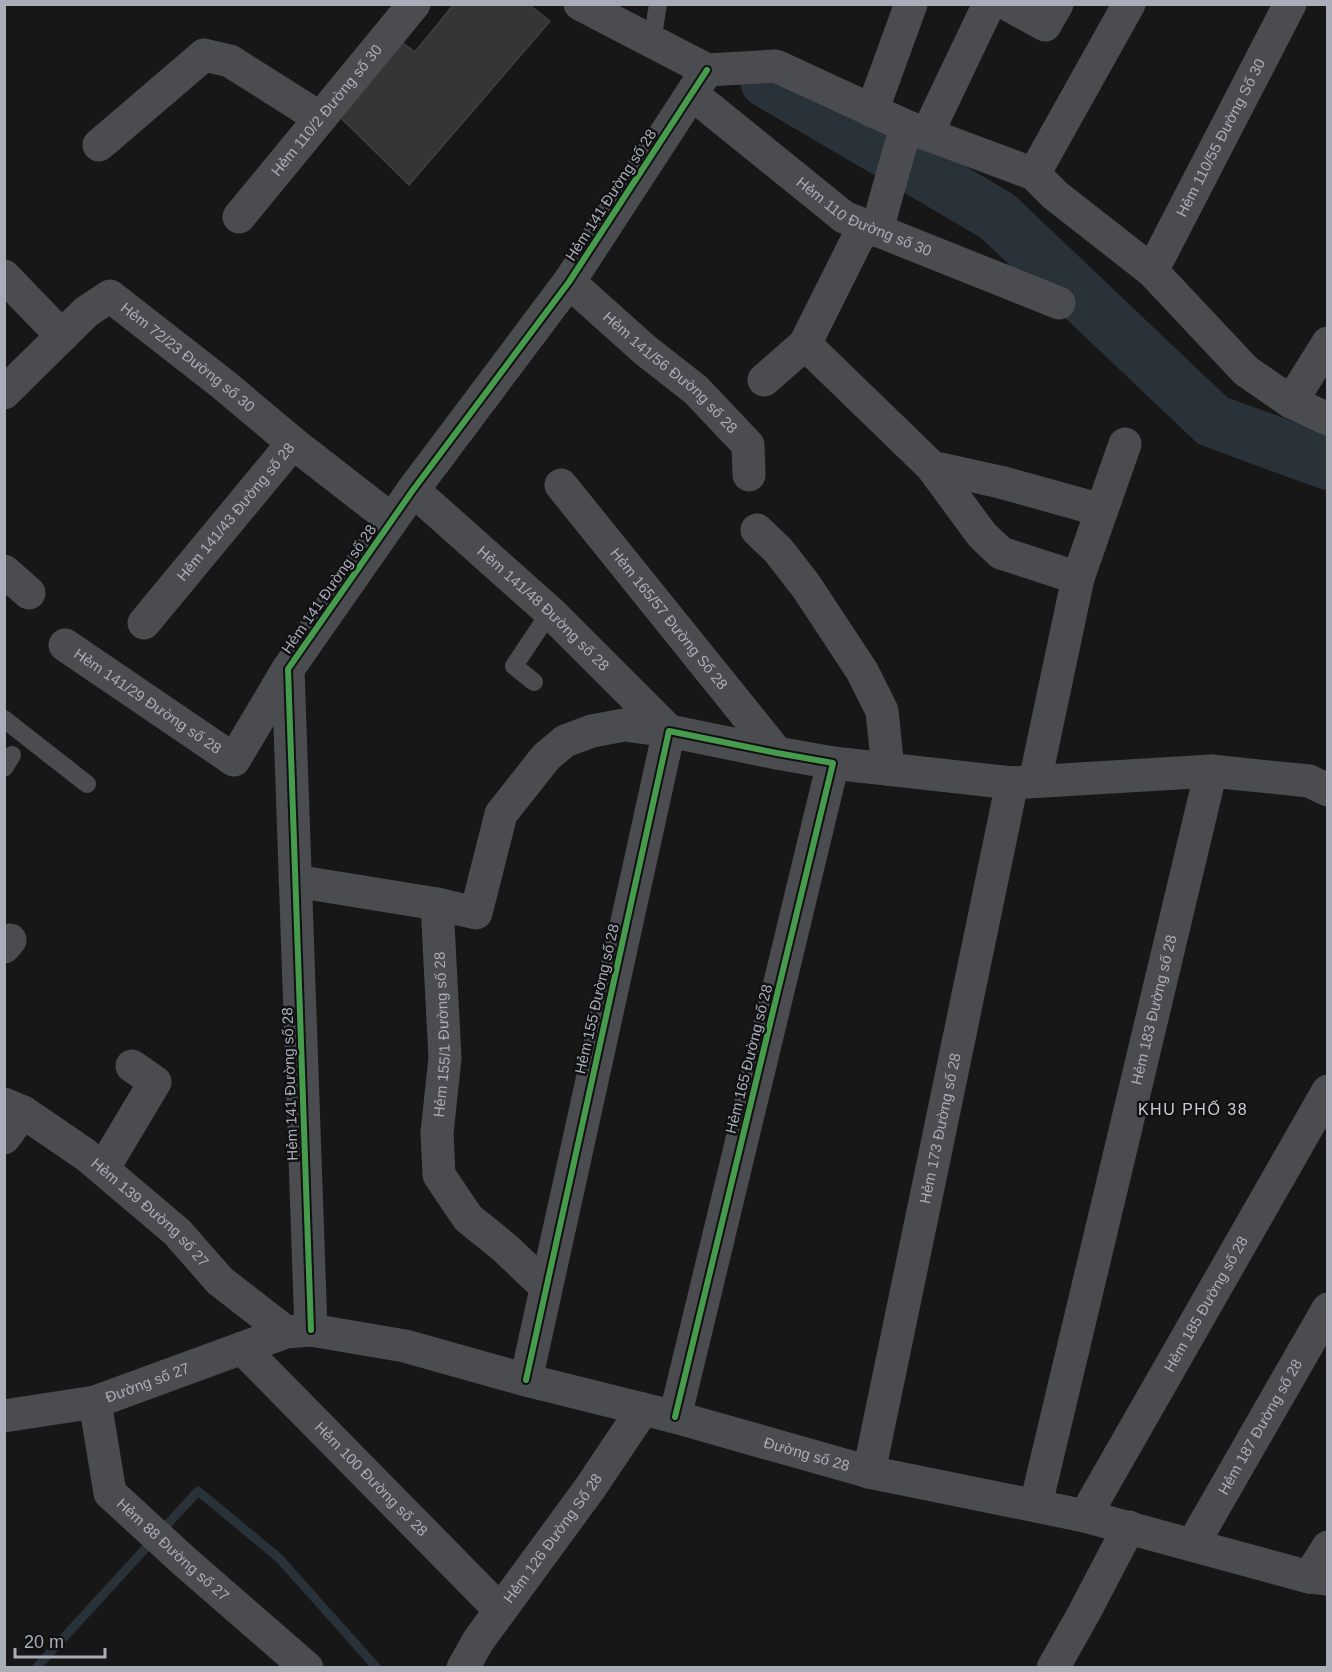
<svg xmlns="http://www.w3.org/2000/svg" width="1332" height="1672" viewBox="0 0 1332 1672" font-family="Helvetica,sans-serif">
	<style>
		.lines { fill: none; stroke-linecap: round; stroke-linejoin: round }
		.stream { stroke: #2a3239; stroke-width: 9 }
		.river { stroke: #2a3239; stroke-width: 54 }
		.building { fill: #353536; stroke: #3f4043; stroke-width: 1.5 }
		.lane { stroke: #4b4c50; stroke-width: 18 }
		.street { stroke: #4b4c50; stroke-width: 33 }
		.cycleway-casing { stroke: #111113; stroke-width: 10 }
		.cycleway { stroke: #469c4c; stroke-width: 6 }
		.labels { text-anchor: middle; stroke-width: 5; stroke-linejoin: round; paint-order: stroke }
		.street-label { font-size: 15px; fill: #a8adb8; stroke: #111113 }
		.neighbourhood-label { font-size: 16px; letter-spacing: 1.5px; fill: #c9ccd4; stroke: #111113 }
	</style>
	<rect width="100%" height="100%" fill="#171717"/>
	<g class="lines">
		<path class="stream" d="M36,1668L198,1491L279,1558L377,1668"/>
		<path class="river" d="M767,81L997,216L1213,421L1328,463"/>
	</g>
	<path class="building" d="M454,4H528L550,21L409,185L340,117L400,41L415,52Z"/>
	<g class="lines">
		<path class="lane" d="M652,42L658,4
			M534,682L514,666L550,612
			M4,719L87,784
			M4,768L12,755"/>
		<g class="street">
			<path d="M580,4L707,70L776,66L908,127L1034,174L1055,195L1152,271L1246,371L1291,402L1328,419"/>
			<path d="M1007,4L1045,25L1057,4"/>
			<path id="s1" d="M692,94L844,217L1059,303"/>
			<path d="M872,111L911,4"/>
			<path d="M927,134L989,4"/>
			<path d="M99,145L204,55L230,61L320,118"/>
			<path d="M1034,174L1129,4"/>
			<path id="s2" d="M239,217L414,4"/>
			<path d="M878,231C881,211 887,195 892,176C897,159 900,143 908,127"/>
			<path id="s3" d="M1152,271L1290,4"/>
			<path d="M4,276L62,336"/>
			<path id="s4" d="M569,282L645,350L696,390L748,445L749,475"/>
			<path d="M805,344L932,467L1000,482L1101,510"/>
			<path d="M764,380L805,344L864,226"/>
			<path id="s5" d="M4,393L86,312L110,296L224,385L293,443"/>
			<path d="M1291,402L1328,343"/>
			<path d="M932,467L982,535L1001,553L1078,578"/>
			<path id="s6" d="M561,485L777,753"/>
			<path id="s7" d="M413,490L550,612L669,731"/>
			<path d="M757,530L778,550L806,586L862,671L882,711L888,769"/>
			<path d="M4,571L29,593"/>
			<path id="s8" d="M144,623L293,443L392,520"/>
			<path id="s9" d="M65,645L234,760L288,669"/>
			<path d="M833,763L1012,783L1211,771"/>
			<path d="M1035,781L1078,578L1125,444"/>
			<path d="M295,881L437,904"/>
			<path d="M4,947L10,940"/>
			<path id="s10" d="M4,1104L23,1112L86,1155L177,1232L220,1281L286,1332"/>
			<path d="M4,1138L23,1112"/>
			<path d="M103,1169L155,1082L132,1066"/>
			<path id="s11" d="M546,1287L505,1248L468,1218L439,1175L437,1133L445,1058L437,904L476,913L501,814L546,757L565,741L592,731L624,725L669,731"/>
			<path d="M311,1330L288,669L413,490L569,282L707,70"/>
			<path id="s12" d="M242,1348L500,1610"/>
			<path d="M526,1380L669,731L777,753L833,763L675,1417"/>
			<path id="s13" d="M95,1402L110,1493L184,1561L307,1668"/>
			<path id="s14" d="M4,1416L95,1402L286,1332L311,1330L405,1346L526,1380L675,1417L869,1472L1085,1516L1309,1577L1328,1579"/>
			<path id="s15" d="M869,1472L1012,783"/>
			<path id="s16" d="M1036,1504L1211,771L1309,781L1328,790"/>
			<path id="s17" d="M1085,1516L1328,1091"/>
			<path id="s18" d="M1193,1544L1328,1309"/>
			<path d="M1309,1577L1328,1547"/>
			<path id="s19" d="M463,1668L478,1641L590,1488L643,1409"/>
			<path d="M1053,1668L1084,1613L1129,1527"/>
		</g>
		<g class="cycleway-casing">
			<path id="cycleway" d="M311,1330L288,669L413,490L569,282L707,70
				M526,1380L669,731L777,753L833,763L675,1417"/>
		</g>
		<use href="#cycleway" class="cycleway"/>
	</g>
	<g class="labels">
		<g class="street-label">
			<text dy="5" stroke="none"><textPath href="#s2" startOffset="138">Hẻm 110/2 Đường số 30</textPath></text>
			<text dy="5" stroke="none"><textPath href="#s3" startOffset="150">Hẻm 110/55 Đường Số 30</textPath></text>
			<text transform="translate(611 195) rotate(-57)" y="5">Hẻm 141 Đường số 28</text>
			<text dy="5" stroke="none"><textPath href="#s1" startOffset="213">Hẻm 110 Đường số 30</textPath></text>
			<text dy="5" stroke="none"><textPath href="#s5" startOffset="243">Hẻm 72/23 Đường số 30</textPath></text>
			<text dy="5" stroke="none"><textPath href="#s4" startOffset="136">Hẻm 141/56 Đường số 28</textPath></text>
			<text dy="5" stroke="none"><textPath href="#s8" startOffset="144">Hẻm 141/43 Đường số 28</textPath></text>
			<text transform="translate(329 589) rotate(-55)" y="5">Hẻm 141 Đường số 28</text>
			<text dy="5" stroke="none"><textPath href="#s7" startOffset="176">Hẻm 141/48 Đường số 28</textPath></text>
			<text dy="5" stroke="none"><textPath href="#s6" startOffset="172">Hẻm 165/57 Đường Số 28</textPath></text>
			<text dy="5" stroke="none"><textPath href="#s9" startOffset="100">Hẻm 141/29 Đường số 28</textPath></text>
			<text transform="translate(597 999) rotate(-77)" y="5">Hẻm 155 Đường số 28</text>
			<text dy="5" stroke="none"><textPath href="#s16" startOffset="508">Hẻm 183 Đường số 28</textPath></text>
			<text dy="5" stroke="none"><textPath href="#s11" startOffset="297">Hẻm 155/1 Đường số 28</textPath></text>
			<text transform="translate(749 1059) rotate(-76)" y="5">Hẻm 165 Đường số 28</text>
			<text transform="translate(290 1084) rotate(-92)" y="5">Hẻm 141 Đường số 28</text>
			<text dy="5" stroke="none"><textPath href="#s15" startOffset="351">Hẻm 173 Đường số 28</textPath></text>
			<text dy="5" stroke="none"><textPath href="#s10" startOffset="183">Hẻm 139 Đường số 27</textPath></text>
			<text dy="5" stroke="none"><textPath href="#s17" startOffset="244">Hẻm 185 Đường số 28</textPath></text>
			<text dy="5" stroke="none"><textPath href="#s14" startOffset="148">Đường số 27</textPath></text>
			<text dy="5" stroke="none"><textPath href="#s18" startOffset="135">Hẻm 187 Đường số 28</textPath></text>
			<text dy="5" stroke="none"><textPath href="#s14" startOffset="832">Đường số 28</textPath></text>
			<text dy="5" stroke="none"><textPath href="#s12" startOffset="184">Hẻm 100 Đường số 28</textPath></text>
			<text dy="5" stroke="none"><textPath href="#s19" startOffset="158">Hẻm 126 Đường Số 28</textPath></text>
			<text dy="5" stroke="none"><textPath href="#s13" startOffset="177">Hẻm 88 Đường số 27</textPath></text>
		</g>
		<g class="neighbourhood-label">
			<text x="1193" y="1115">KHU PHỐ 38</text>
		</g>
	</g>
	<rect width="1332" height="1672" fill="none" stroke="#a8adb8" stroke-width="12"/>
	<path d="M15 1648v9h90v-9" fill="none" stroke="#a8adb8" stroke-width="3"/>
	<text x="24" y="1648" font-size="18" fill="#a8adb8" stroke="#111113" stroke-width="4.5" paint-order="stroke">20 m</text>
</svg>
